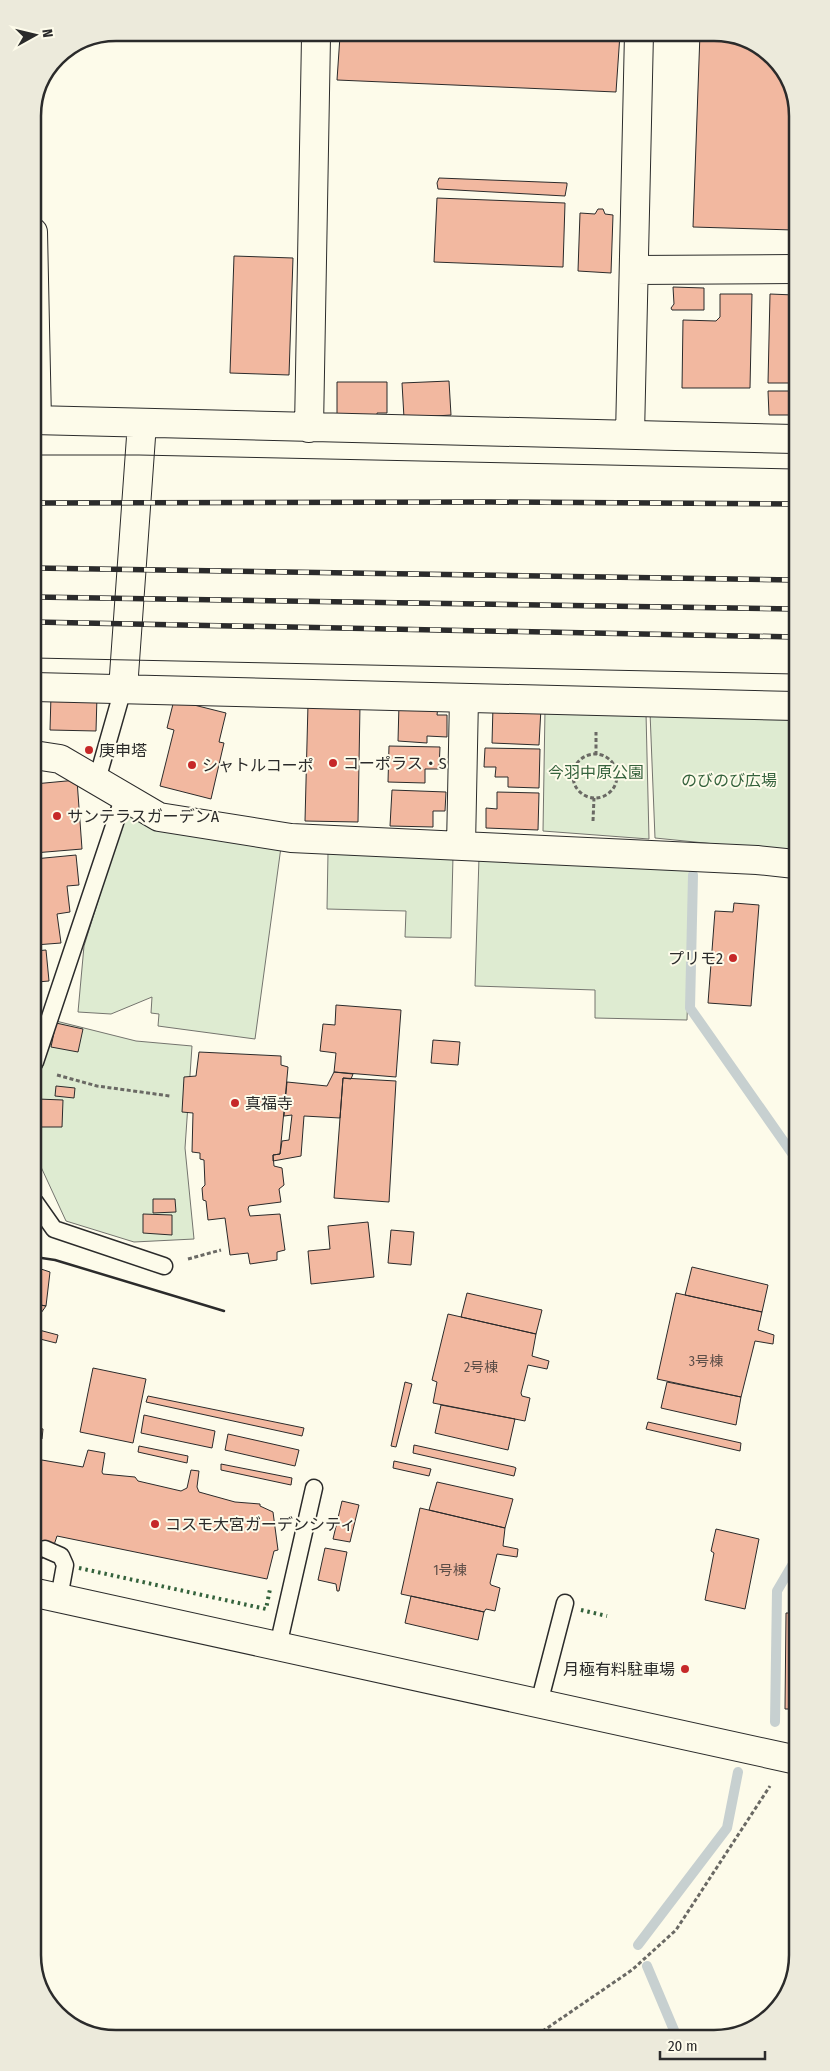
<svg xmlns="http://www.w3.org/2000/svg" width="830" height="2071" viewBox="0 0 830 2071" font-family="'Fira Sans Condensed','Noto Sans JP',sans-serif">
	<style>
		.green { fill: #deebd1; stroke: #74746e }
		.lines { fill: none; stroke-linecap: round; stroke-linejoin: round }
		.stream { stroke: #c7d0d0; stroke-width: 10 }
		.building { fill: #f2b8a0; stroke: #2b2b2b }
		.service-casing { stroke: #2b2b2b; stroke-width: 19 }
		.minor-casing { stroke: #2b2b2b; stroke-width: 30 }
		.path { stroke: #6a6964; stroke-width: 3; stroke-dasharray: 4 2.5; stroke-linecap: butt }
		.service { stroke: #fdfbea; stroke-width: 16 }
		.minor { stroke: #fdfbea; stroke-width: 28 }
		.tram { stroke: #2b2b2b; stroke-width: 1 }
		.rail-casing { stroke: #2b2b2b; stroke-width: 5.5 }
		.rail { stroke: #fdfbea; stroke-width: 4; stroke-dasharray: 11; stroke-linecap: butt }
		.hedge { stroke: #34623c; stroke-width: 4; stroke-dasharray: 2.5 4; stroke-linecap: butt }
		.wall { stroke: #2b2b2b; stroke-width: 2.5 }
		.poi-dot { fill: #c62828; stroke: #fdfbea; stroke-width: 2 }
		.labels { text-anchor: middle; stroke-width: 4; stroke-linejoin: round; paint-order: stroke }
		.number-label { font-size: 14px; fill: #5d4e48 }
		.poi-label { font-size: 16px; fill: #2b2b2b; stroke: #fdfbea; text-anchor: start }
		.park-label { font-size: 16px; fill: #34623c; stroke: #fdfbea }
		.rim { fill: none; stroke: #2b2b2b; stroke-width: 2.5 }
	</style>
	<rect width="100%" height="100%" fill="#fdfbea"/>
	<path class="green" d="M545,710L646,713L649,839L543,831Z
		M650,712L795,716V852L655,838Z
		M126,811L281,847L255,1039L158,1026L159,1014L151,1013L152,997L111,1014L78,1012L84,946Z
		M328,853L453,856L451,938L405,937L406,911L327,909Z
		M479,857L692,864L687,1020L595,1018V990L475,986Z
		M56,1021L136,1041L192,1046L185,1148L194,1239L134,1242L66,1221L35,1154V1091Z"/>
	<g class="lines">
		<path class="stream" d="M693,875L690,1008L796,1159
			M775,1722L777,1591L797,1557
			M638,1945L727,1828L738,1772
			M647,1966L676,2035"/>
	</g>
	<path class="building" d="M700,33H720L765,50L793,89V230L693,227Z
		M620,34L616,92L337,80L340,36Z
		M439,178L567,183V185L565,196L438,189L437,183Z
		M437,198L565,203L563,267L434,262Z
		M598,209H603L605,214L613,215L611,273L578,271L580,213L595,214Z
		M234,256L293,258L289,375L230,373Z
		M673,287L704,288V310H672L671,308L674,304Z
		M720,294H752L750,388H682L683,320L716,321L720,317Z
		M770,294L794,295V383H768Z
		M449,381L451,415L404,418L402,383Z
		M337,382H387V413H377V419H337Z
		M768,391H794V415H769Z
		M51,695L97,696L96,731L50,730Z
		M174,700L226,713L219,742L224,743L211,799L160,786L174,730L167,728Z
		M308,704L360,705L358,822L305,821Z
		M399,704L438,706L437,715H447V737L427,736V743L398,741Z
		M493,706L541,708L539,745L492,743Z
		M389,746L440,747L439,769H425V783L388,782Z
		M485,748L540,749L539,788L508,787V777H495L496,767H484Z
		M77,780L82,849L34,853V784Z
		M392,790L446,792L445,811H433V827L390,826Z
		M497,792L539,793L538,830L486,828V808L497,809Z
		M76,855L79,885L67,886L70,912L57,914L61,943L35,945L34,859Z
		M734,903L759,905L751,1006L708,1003L715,911L733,912Z
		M46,950L49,981L37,982L40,1008L35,1009V951Z
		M336,1005L401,1010L396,1077L334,1072L336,1053L320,1051L323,1024L335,1025Z
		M56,1023L83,1029L78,1052L51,1047Z
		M433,1040L460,1042L458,1065L431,1063Z
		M199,1052L281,1056V1065L288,1067L280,1154L273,1155L274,1166L282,1168L284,1185L279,1189L281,1202L249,1206L248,1209L250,1216L280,1214L285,1250L277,1252V1260L250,1264L248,1253L230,1255L225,1218L208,1220L206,1201L203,1200L202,1188L205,1185L204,1160L200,1159V1153L192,1152L193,1113L182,1112L184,1077L196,1076Z
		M334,1072L353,1074L351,1079L343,1078L340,1118L304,1116L301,1156L273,1161V1155L280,1154L282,1141L289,1140L292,1115L284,1116L287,1082L327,1086Z
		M343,1078L396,1081L389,1202L334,1198Z
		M56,1086L75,1088L74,1098L55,1096Z
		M38,1099L63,1100L62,1127H37Z
		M153,1199H175L176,1212L153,1213Z
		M143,1214L172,1215V1235L143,1233Z
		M368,1222L374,1277L311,1284L308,1251L330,1249L328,1226Z
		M391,1230L414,1232L411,1265L388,1263Z
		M35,1267L50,1272L46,1306L35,1304Z
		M692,1267L768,1285L762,1312L685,1295Z
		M467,1293L542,1310L536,1334L461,1317Z
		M676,1293L762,1312L758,1330L774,1335L773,1344L755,1341L741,1397L657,1379Z
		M35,1304L46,1306L41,1313L39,1330L58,1335L56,1343L40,1339L39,1335L35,1334Z
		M448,1314L536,1334L532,1356L549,1361L547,1369L528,1365L521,1393L522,1396L530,1398L525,1421L433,1403L437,1382L432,1380Z
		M93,1368L146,1379L133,1443L80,1432Z
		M405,1382L412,1384L396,1447L391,1446Z
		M667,1382L741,1397L736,1425L661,1408Z
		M148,1396L304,1428L302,1436L146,1402Z
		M441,1405L515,1419L508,1450L435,1433Z
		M144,1415L215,1431L212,1448L141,1433Z
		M648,1422L741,1443L740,1451L646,1429Z
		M36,1427L43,1429L42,1439L36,1438Z
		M228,1434L299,1450L295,1466L225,1450Z
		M414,1445L514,1467L516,1468L514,1476L413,1453Z
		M139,1446L188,1456L187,1463L138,1452Z
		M88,1450L105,1453L102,1472L103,1474L135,1477L138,1481L181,1491L187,1488L191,1470L199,1471L197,1487L199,1492L235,1502L260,1504V1506L273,1512L278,1550L274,1551L267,1579L57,1536L54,1545L45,1549L42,1559L36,1557L37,1466L36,1459L83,1467Z
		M394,1461L431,1469L429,1476L393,1468Z
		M221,1464L292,1478L291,1485L221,1470Z
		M437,1482L513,1499L505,1528L429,1510Z
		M342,1501L359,1505L350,1542L333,1539Z
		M420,1508L505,1528L503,1546L518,1549L517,1557L497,1554L490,1583L491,1585L500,1588L495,1611L486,1609L484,1612L401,1594Z
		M716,1529L759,1539L745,1609L705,1600L714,1553L711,1551Z
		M325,1548L347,1552L339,1591H337L336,1584L318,1580Z
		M411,1596L484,1612L478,1640L405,1623Z
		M786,1613H797V1709H785Z"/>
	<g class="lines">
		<g class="service-casing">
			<path id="service" d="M97,780L123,689
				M35,1062L124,796
				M35,1202L54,1229L164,1266
				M45,1549L61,1556L65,1565L59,1598
				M278,1646L314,1488
				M539,1703L565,1603"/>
		</g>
		<g class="minor-casing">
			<path id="minor" d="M33,232L37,420
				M634,270L794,269
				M33,420L794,439
				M309,428L316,37
				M630,435L639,33
				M34,687L795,706
				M123,689L142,423
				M34,755L60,759L159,817L291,838L757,860L795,864
				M461,846L464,698
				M36,1593L797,1760"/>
		</g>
		<path class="path" d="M573 776a22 22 0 1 1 44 0a22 22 0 1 1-44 0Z
			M596,755V732
			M593,821L594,798
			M57,1075L97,1086L170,1096
			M188,1259L221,1250
			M537,2035L632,1970L676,1930L770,1786"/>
		<use href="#service" class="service"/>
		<use href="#minor" class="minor"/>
		<path class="tram" d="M33,455H139L794,469
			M34,658L795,674"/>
		<g class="rail-casing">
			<path id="rail" d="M34,503L491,502L794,504
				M34,568L794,580
				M34,597L794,609
				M34,622L794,637"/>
		</g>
		<use href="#rail" class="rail"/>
		<path class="hedge" d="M79,1568L266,1609L270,1589
			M581,1610L607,1616"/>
		<path class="wall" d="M35,1257L55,1260L224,1311"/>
	</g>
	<g class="poi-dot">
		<circle cx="89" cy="750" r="5"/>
		<circle cx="333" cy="763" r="5"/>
		<circle cx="192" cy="765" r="5"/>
		<circle cx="57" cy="816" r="5"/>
		<circle cx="733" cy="958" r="5"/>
		<circle cx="235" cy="1103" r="5"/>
		<circle cx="155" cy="1524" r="5"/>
		<circle cx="685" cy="1669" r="5"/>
	</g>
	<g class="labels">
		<g class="number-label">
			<text x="706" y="1366">3号棟</text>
			<text x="481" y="1372">2号棟</text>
			<text x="450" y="1575">1号棟</text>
		</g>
		<g class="poi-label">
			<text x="99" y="756">庚申塔</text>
			<text x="343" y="769">コーポラス・S</text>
			<text x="202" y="771">シャトルコーポ</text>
			<text x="67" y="822">サンテラスガーデンA</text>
			<text x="723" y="964" text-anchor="end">プリモ2</text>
			<text x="245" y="1109">真福寺</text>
			<text x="165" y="1530">コスモ大宮ガーデンシティ</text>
			<text x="675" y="1675" text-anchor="end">月極有料駐車場</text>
		</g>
		<g class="park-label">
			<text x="596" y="778">今羽中原公園</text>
			<text x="729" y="786">のびのび広場</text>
		</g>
	</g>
	<path d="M0 0H830V2071H0ZM116 41H714A75 75 0 0 1 789 116V1955A75 75 0 0 1 714 2030H116A75 75 0 0 1 41 1955V116A75 75 0 0 1 116 41Z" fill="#eceadb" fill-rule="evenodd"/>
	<path class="rim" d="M116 41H714A75 75 0 0 1 789 116V1955A75 75 0 0 1 714 2030H116A75 75 0 0 1 41 1955V116A75 75 0 0 1 116 41Z"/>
	<g transform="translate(35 35) rotate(82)" stroke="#fdfbea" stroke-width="4" paint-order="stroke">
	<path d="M0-4L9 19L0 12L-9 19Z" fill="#2b2b2b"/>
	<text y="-8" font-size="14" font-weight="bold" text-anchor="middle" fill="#2b2b2b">N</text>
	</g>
	<path d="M660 2051v8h105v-8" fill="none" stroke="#2b2b2b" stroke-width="2.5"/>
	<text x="668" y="2051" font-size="15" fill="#2b2b2b" stroke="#fdfbea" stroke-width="4" paint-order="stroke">20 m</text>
</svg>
